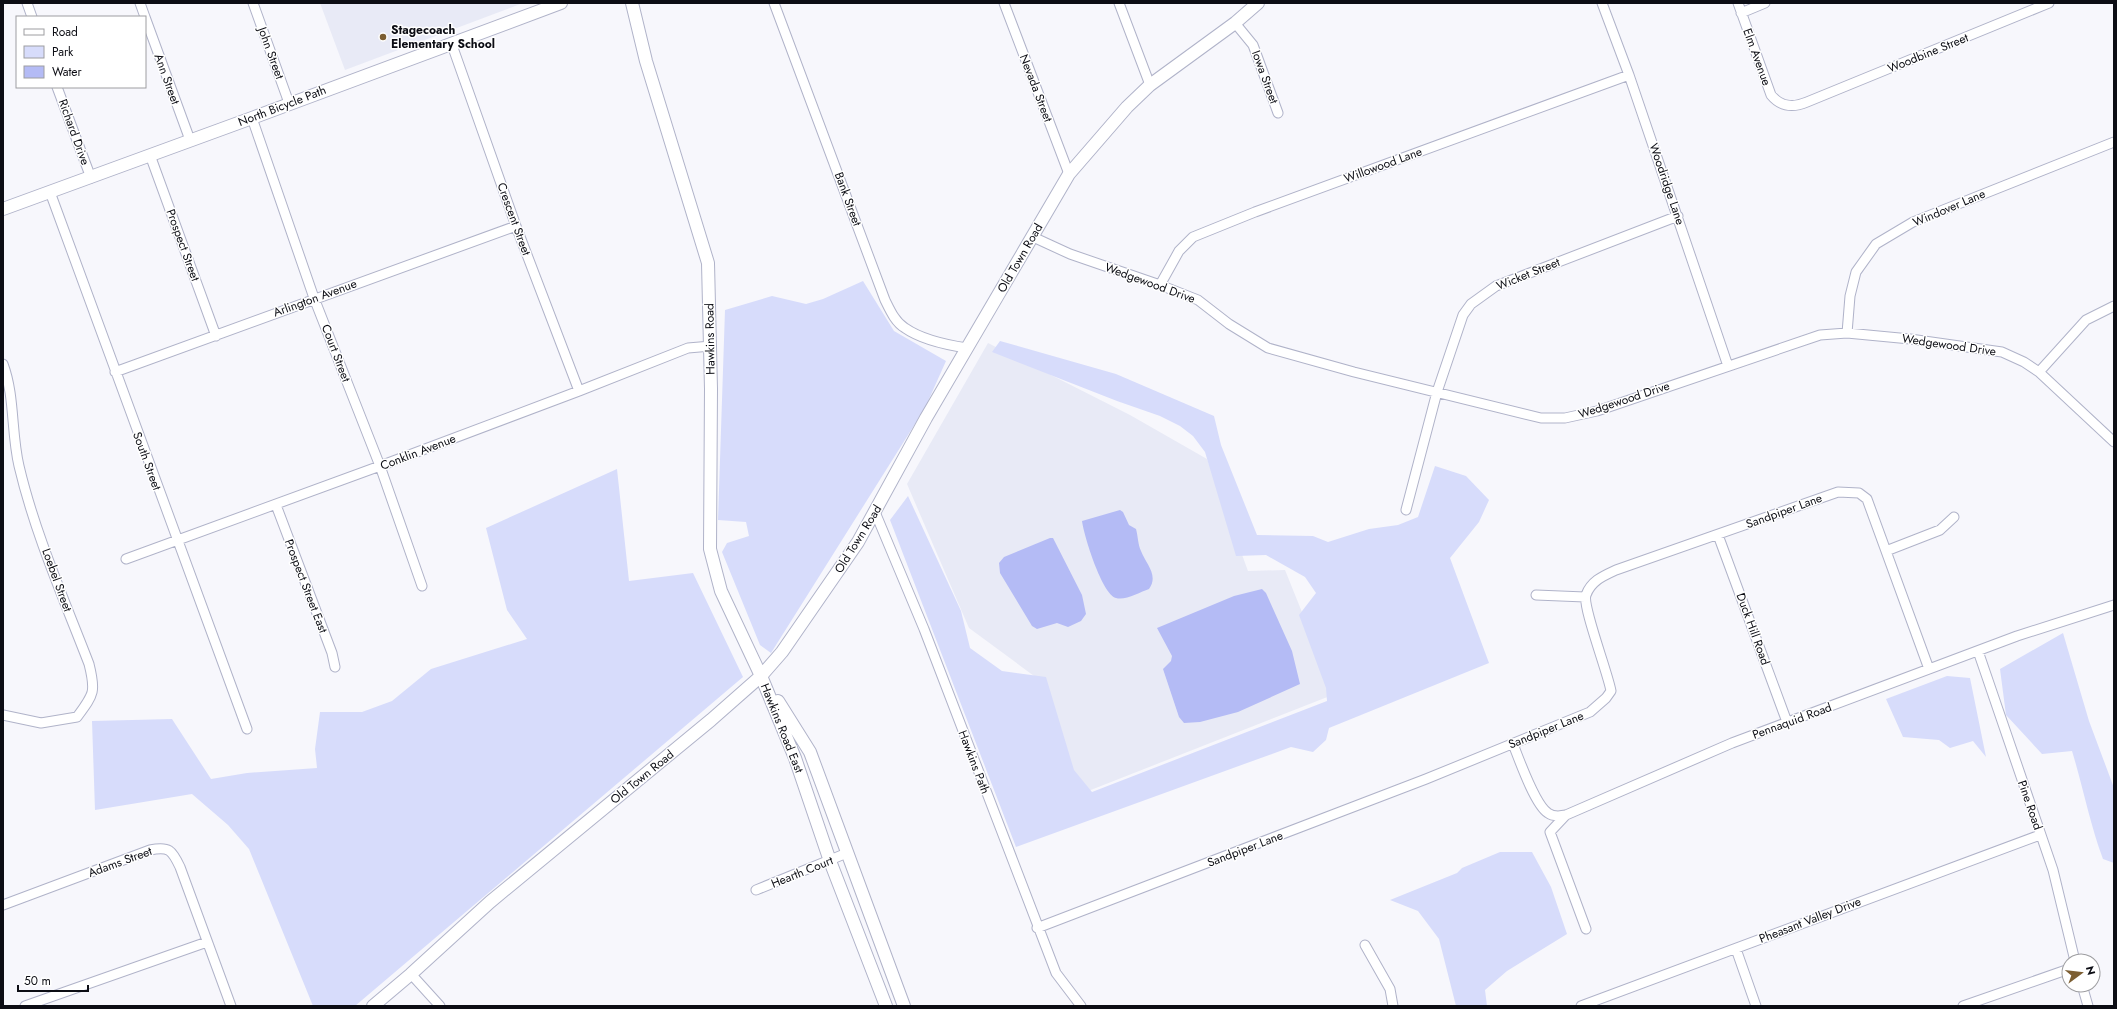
<svg xmlns="http://www.w3.org/2000/svg" width="2117" height="1009" viewBox="0 0 2117 1009" font-family="Jost,sans-serif">
	<style>
		.built { fill: #e8eaf6 }
		.green { fill: #d7dcfb }
		.water { fill: #b4bbf5 }
		.lines { fill: none; stroke-linecap: round; stroke-linejoin: round }
		.street-casing { stroke: #b0b3c9; stroke-width: 11 }
		.secondary-casing { stroke: #b0b3c9; stroke-width: 14 }
		.street { stroke: #fff; stroke-width: 9 }
		.secondary { stroke: #fff; stroke-width: 12 }
		.poi-dot { fill: #7c5e32; stroke: #fff; stroke-width: 1.5 }
		.labels { text-anchor: middle; stroke-width: 3; stroke-linejoin: round; paint-order: stroke }
		.poi-label { font-size: 12px; font-weight: bold; fill: #0c0d14; stroke: #fff; text-anchor: start }
		.street-label { font-size: 12px; fill: #0c0d14; stroke: #fff }
	</style>
	<rect width="100%" height="100%" fill="#f7f7fc"/>
	<path class="built" d="M320,3H523L345,70Z
		M988,343L1130,415L1207,459L1248,571L1285,570L1335,694L1078,795L1045,684L969,628L907,484Z"/>
	<path class="green" d="M863,281L894,331L946,361L925,408L771,653L760,645L722,552L727,543L749,536L746,522L718,520L725,310L772,296L806,304L823,299Z
		M1000,341L1116,374L1214,416L1221,445L1257,535L1313,536L1328,542L1369,529L1398,525L1418,517L1435,466L1466,476L1489,500L1479,522L1450,558L1489,663L1329,728L1326,740L1313,752L1291,747L1016,847L890,520L908,496L961,611L970,648L1002,671L1046,677L1074,770L1092,792L1327,701L1326,688L1299,615L1316,593L1305,577L1266,555L1236,556L1205,452L1193,436L1180,426L1160,416L1117,401L992,352Z
		M617,469L629,581L693,573L743,677L355,1006H313L249,849L228,825L192,794L95,810L92,721L172,719L211,779L247,773L317,768L315,749L320,712H362L392,701L431,669L527,639L507,610L486,528Z
		M2063,633L2089,721L2114,788V863L2103,859C2090,824 2083,787 2072,751L2042,754L2006,715L2000,669Z
		M1947,676L1970,678L1986,757L1973,741L1950,748L1939,740L1903,737L1886,699Z
		M1500,852H1532L1551,887L1567,934L1507,971L1485,990L1487,1006H1456L1439,939L1418,911L1390,900L1457,873L1462,868Z"/>
	<path class="water" d="M1120,510L1123,512L1129,525L1136,529C1138,536 1138,545 1141,551C1146,564 1159,575 1149,589C1140,592 1125,601 1116,598C1102,594 1084,536 1082,521Z
		M1050,538H1053L1082,595L1086,614L1081,621L1068,627L1057,623L1037,629L1032,626L1000,573L999,563L1004,557Z
		M1262,589L1266,593L1292,651L1300,684L1238,712L1200,722L1184,723L1179,717L1163,669L1171,661L1172,656L1157,628L1234,596Z"/>
	<g class="lines">
		<g class="street-casing">
			<path id="street" d="M27,3L32,17
				M140,3L145,17
				M253,3L289,103
				M774,3L885,300C890,310 895,322 905,328C922,340 947,345 967,348
				M1004,3L1069,174
				M1119,3L1150,85
				M1602,3L1629,75L1728,366
				M1738,3L1771,95C1781,107 1793,108 1807,102L2049,3
				M1741,13L1765,3
				M145,17L190,140
				M1235,23L1253,45L1278,113
				M452,45L516,226L579,391
				M57,87L91,178
				M252,118L314,298L380,466L422,586
				M150,155L216,336
				M50,192L247,729
				M1033,237L1070,254L1160,285L1198,300L1229,324L1268,348L1354,372L1541,418H1565L1597,411L1820,335L1847,333L1910,339L2002,352L2024,362L2039,372L2114,442
				M1160,285L1179,251L1193,237L1255,212L1629,75
				M1847,333L1850,296L1856,272L1876,244L1913,222L2114,142
				M3,364C15,396 11,432 19,466C35,534 64,599 89,664C96,692 94,694 77,717L41,723L3,715
				M115,372L516,226
				M2039,372L2086,320L2114,306
				M276,505L332,653L335,667
				M1406,510L1437,392L1463,315L1471,304L1496,286L1678,216
				M875,512L924,629L1056,973L1081,1006
				M1718,535L1787,722
				M1886,551L1940,530L1954,517
				M126,559L380,466L579,391L688,348L711,346
				M1536,595L1585,597
				M1978,651L2053,870L2075,961
				M1513,744C1519,759 1535,805 1548,813C1553,817 1561,816 1566,815L1732,743L2017,636L2114,605
				M1566,815L1550,832L1586,929
				M756,890L847,853
				M3,905L150,850C169,846 172,850 180,867L231,1006
				M1037,928L1426,779L1590,712L1606,698L1611,691C1608,673 1582,606 1586,595C1591,581 1603,576 1616,570L1838,492L1859,493L1867,499L1929,669
				M1365,945L1390,989L1393,1006
				M1736,949L1756,1006
				M411,974L440,1006
				M2082,985L2088,1006
				M25,1006L207,942
				M1581,1006L2040,835
				M1963,1006L2069,969"/>
		</g>
		<g class="secondary-casing">
			<path id="secondary" d="M632,3L646,61L708,263L711,389L710,549L721,591L761,676L795,758L830,861L886,1006
				M3,209L252,118L561,3
				M778,701L810,752L904,1006
				M373,1006L411,974L490,902L711,720L761,676L782,652L858,542L926,418L1069,174L1127,107L1150,85L1235,23L1258,3"/>
		</g>
		<use href="#street" class="street"/>
		<use href="#secondary" class="secondary"/>
	</g>
	<circle class="poi-dot" cx="383" cy="37" r="4"/>
	<g class="labels">
		<g class="poi-label">
			<text x="391" y="34">Stagecoach<tspan x="391" dy="14">Elementary School</tspan></text>
		</g>
		<g class="street-label">
			<text transform="translate(271 53) rotate(70)" y="4">John Street</text>
			<text transform="translate(1928 53) rotate(-22)" y="4">Woodbine Street</text>
			<text transform="translate(1757 57) rotate(70)" y="4">Elm Avenue</text>
			<text transform="translate(1265 77) rotate(70)" y="4">Iowa Street</text>
			<text transform="translate(167 79) rotate(70)" y="4">Ann Street</text>
			<text transform="translate(1036 88) rotate(69)" y="4">Nevada Street</text>
			<text transform="translate(282 106) rotate(-21)" y="4">North Bicycle Path</text>
			<text transform="translate(74 132) rotate(70)" y="4">Richard Drive</text>
			<text transform="translate(1383 165) rotate(-20)" y="4">Willowood Lane</text>
			<text transform="translate(1667 184) rotate(71)" y="4">Woodridge Lane</text>
			<text transform="translate(848 199) rotate(70)" y="4">Bank Street</text>
			<text transform="translate(1949 208) rotate(-23)" y="4">Windover Lane</text>
			<text transform="translate(514 219) rotate(70)" y="4">Crescent Street</text>
			<text transform="translate(183 245) rotate(70)" y="4">Prospect Street</text>
			<text transform="translate(1020 258) rotate(-60)" y="4">Old Town Road</text>
			<text transform="translate(1528 274) rotate(-22)" y="4">Wicket Street</text>
			<text transform="translate(1150 283) rotate(20)" y="4">Wedgewood Drive</text>
			<text transform="translate(315 298) rotate(-20)" y="4">Arlington Avenue</text>
			<text transform="translate(710 339) rotate(-91)" y="4">Hawkins Road</text>
			<text transform="translate(1949 345) rotate(8)" y="4">Wedgewood Drive</text>
			<text transform="translate(336 353) rotate(69)" y="4">Court Street</text>
			<text transform="translate(1624 400) rotate(-18)" y="4">Wedgewood Drive</text>
			<text transform="translate(418 452) rotate(-21)" y="4">Conklin Avenue</text>
			<text transform="translate(147 461) rotate(70)" y="4">South Street</text>
			<text transform="translate(1784 511) rotate(-20)" y="4">Sandpiper Lane</text>
			<text transform="translate(858 539) rotate(-58)" y="4">Old Town Road</text>
			<text transform="translate(57 580) rotate(70)" y="4">Loebel Street</text>
			<text transform="translate(306 586) rotate(69)" y="4">Prospect Street East</text>
			<text transform="translate(1753 629) rotate(70)" y="4">Duck Hill Road</text>
			<text transform="translate(1792 721) rotate(-20)" y="4">Pennaquid Road</text>
			<text transform="translate(782 728) rotate(68)" y="4">Hawkins Road East</text>
			<text transform="translate(1546 730) rotate(-22)" y="4">Sandpiper Lane</text>
			<text transform="translate(974 762) rotate(69)" y="4">Hawkins Path</text>
			<text transform="translate(642 777) rotate(-39)" y="4">Old Town Road</text>
			<text transform="translate(2030 805) rotate(71)" y="4">Pine Road</text>
			<text transform="translate(1245 849) rotate(-21)" y="4">Sandpiper Lane</text>
			<text transform="translate(120 862) rotate(-20)" y="4">Adams Street</text>
			<text transform="translate(802 872) rotate(-22)" y="4">Hearth Court</text>
			<text transform="translate(1810 920) rotate(-21)" y="4">Pheasant Valley Drive</text>
		</g>
	</g>
	<rect width="2117" height="1009" fill="none" stroke="#0c0d14" stroke-width="8"/>
	<rect x="16" y="16" width="130" height="72" fill="#ffffff" stroke="#9e9ea1"/>
	<rect x="24" y="29" width="20" height="6" fill="#ffffff" stroke="#9e9ea1"/>
	<text x="52" y="36" font-size="12" fill="#0c0d14">Road</text>
	<rect x="24" y="46" width="20" height="12" fill="#d7dcfb" stroke="#9e9ea1"/>
	<text x="52" y="56" font-size="12" fill="#0c0d14">Park</text>
	<rect x="24" y="66" width="20" height="12" fill="#b4bbf5" stroke="#9e9ea1"/>
	<text x="52" y="76" font-size="12" fill="#0c0d14">Water</text>
	<g transform="translate(2081 973) rotate(75)"><circle r="19" fill="#ffffff" stroke="#9e9ea1"/>
	<path d="M0-3L7 15L0 10L-7 15Z" fill="#7c5e32"/>
	<text y="-6" font-size="11" font-weight="bold" text-anchor="middle" fill="#0c0d14">N</text>
	</g>
	<path d="M18 985v6h70v-6" fill="none" stroke="#0c0d14" stroke-width="2"/>
	<text x="24" y="985" font-size="12" fill="#0c0d14" stroke="#ffffff" stroke-width="3" paint-order="stroke">50 m</text>
</svg>
